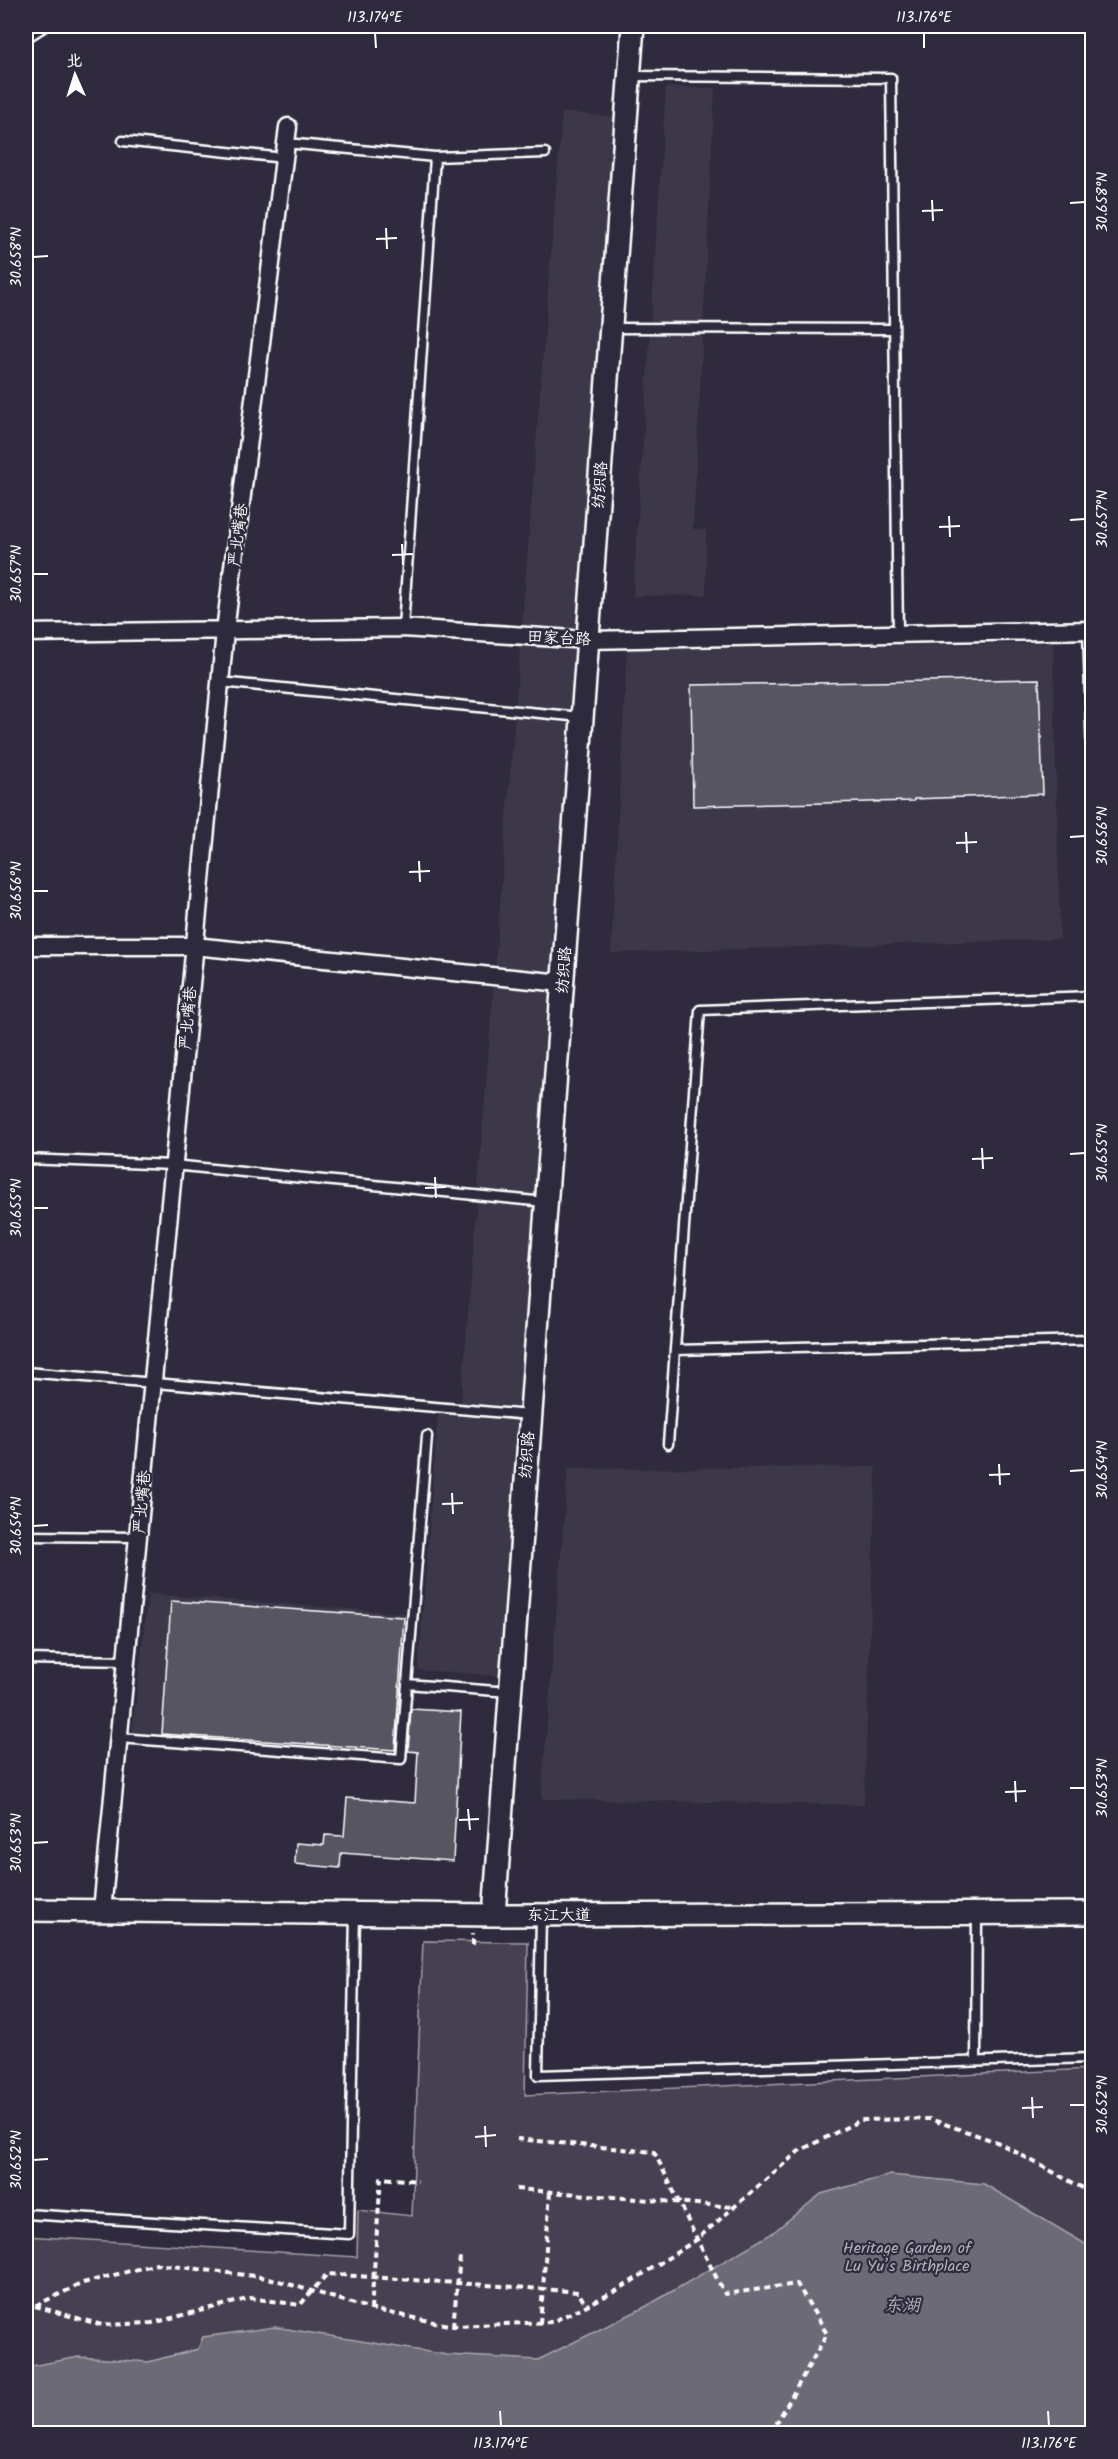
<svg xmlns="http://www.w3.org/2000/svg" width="1118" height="2459" viewBox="0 0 1118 2459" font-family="Kalam,'LXGW WenKai TC',sans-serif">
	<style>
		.built { fill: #3c3749 }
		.green { fill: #464152; stroke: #a2a0a8; stroke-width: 1.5 }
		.water { fill: #6d6a77; stroke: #a7a6ad; stroke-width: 1.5 }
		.building { fill: #595564; stroke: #fff; stroke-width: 1.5 }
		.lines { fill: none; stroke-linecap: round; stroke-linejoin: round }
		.service-casing { stroke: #fff; stroke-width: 13 }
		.minor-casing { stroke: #fff; stroke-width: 21 }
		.tertiary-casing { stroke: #fff; stroke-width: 26 }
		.path { stroke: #fff; stroke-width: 4; stroke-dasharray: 6 4.5; stroke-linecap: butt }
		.service { stroke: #2f2a3d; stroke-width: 8 }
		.minor { stroke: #2f2a3d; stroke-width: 16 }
		.tertiary { stroke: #2f2a3d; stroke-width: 21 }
		.ticks { fill: none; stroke: #fff; stroke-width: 2 }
		.labels { text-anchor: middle; stroke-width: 4.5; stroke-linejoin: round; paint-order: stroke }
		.street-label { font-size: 16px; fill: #fff; stroke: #2f2a3d }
		.park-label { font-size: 16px; fill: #b5b3ba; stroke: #2f2a3d }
		.water-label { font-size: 18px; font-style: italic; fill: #b6b4bb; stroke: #2f2a3d }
		.neatline { fill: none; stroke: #fff; stroke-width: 2 }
		.ticks-label { font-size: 15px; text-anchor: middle; fill: #fff }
	</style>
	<rect width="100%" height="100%" fill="#2f2a3d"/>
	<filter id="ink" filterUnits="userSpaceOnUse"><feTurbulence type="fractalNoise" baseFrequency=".0167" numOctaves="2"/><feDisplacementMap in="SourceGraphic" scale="12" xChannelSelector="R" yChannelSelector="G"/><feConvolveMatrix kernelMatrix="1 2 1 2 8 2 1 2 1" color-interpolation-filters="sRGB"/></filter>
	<g filter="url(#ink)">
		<path class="built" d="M666,87L715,88L693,529L706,530V595L633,596Z
			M562,112L615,117L520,1407L461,1403Z
			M1053,643L1060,939L611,953L627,650Z
			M438,1413L518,1420L501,1676L418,1670Z
			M876,1467L864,1805L541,1799L568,1469Z
			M148,1594L419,1614L408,1763L131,1742Z"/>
		<path class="green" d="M423,1941L528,1942L525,2095L1092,2069V2433H26V2236L357,2257L358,2210L412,2216Z"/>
		<path class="water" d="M890,2175L984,2184L1092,2248V2433H26V2367L79,2357L148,2362L198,2349L203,2337L275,2327L447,2355L538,2360L645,2307L771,2234L821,2194Z"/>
		<path class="building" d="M1039,679L1043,794L914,799V801L693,806L691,685Z
			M171,1601L404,1617L395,1750L162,1734Z
			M411,1709L461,1712L453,1861L341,1853L340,1868L295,1864L296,1843L324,1845L325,1835L344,1836L347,1798L415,1803L418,1752L408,1751Z"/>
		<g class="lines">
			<g class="service-casing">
				<path id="service" d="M26,38L45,26
					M629,76L891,78L898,633
					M123,141L284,158
					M286,143L435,157L545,153
					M611,328L893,329
					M403,628L435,157
					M1088,630L1092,758
					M220,682L581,717
					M26,1159L173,1165L545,1202
					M675,1350L1092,1340
					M26,1372L529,1415
					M668,1444L700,1010L1092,996
					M26,1536L137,1537
					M26,1659L126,1661
					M407,1684L509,1692
					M119,1738L401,1759L427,1436
					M541,1915L538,2075L1092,2058
					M976,2061L977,1915
					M26,2214L349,2234L355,1913"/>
			</g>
			<g class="minor-casing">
				<path id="minor" d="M26,633L403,628L588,640L1092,630
					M26,946H194L562,983
					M102,1911L225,631L288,127"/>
			</g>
			<g class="tertiary-casing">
				<path id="tertiary" d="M26,1910L494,1915L1092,1913
					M494,1915L633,26"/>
			</g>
			<path class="path" d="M473,1945V1933
				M517,2139L654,2152C678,2199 700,2247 725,2294L797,2284L827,2334L772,2431L775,2434
				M516,2189L734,2207
				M35,2306L102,2325L152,2323L251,2298L300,2305L327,2274L543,2289L550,2192
				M371,2309L381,2178L418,2181
				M26,2310L83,2283L157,2264L269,2278L371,2309L453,2326L552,2322L618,2290L696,2240L799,2151L861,2120L930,2119L997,2142L1092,2193
				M540,2323L543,2289L578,2292L586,2305
				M453,2326L460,2257"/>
			<use href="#service" class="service"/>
			<use href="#minor" class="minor"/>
			<use href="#tertiary" class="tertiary"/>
		</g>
	</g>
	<path class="ticks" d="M375,33L376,48M924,33V48M932,200L933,221M1070,203L1085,202M922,211L943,210M386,228L387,249M376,239L397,238M33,257L48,256M949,516L950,537M1070,520L1085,519M939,527L960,526M402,544L403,565M392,555L413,554M33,574H48M966,832L967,853M1070,837L1085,836M956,843L977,842M419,861L420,882M409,872L430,871M33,891H48M982,1148L983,1169M1070,1154L1085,1153M972,1159L993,1158M435,1177L436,1198M425,1188L446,1187M33,1208H48M999,1464L1000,1485M1070,1471L1085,1470M989,1475L1010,1474M452,1493L453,1514M442,1504L463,1503M33,1526L48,1525M1015,1781L1016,1802M1070,1788H1085M1005,1792L1026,1791M468,1809L470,1830M459,1820L479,1819M33,1843L48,1842M1032,2097L1033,2118M1070,2105H1085M1022,2108L1043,2107M485,2126L486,2147M475,2137L496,2135M33,2160L48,2159M500,2411L501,2426M1048,2411L1049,2426"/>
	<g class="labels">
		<g class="street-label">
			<text transform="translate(599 485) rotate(-86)" y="6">纺织路</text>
			<text transform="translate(237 535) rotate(-83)" y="6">严北嘴巷</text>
			<text transform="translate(559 637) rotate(3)" y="6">田家台路</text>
			<text transform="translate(563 970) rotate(-86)" y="6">纺织路</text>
			<text transform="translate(187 1018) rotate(-85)" y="6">严北嘴巷</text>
			<text transform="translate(526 1455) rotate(-86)" y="6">纺织路</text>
			<text transform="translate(141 1502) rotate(-85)" y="6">严北嘴巷</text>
			<text x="559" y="1920">东江大道</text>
		</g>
		<g class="park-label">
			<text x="907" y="2253">Heritage Garden of<tspan x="907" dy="18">Lu Yu’s Birthplace</tspan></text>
		</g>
		<g class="water-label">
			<text x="902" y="2311">东湖</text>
		</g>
	</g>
	<rect width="1118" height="2459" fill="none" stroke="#2f2a3d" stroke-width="66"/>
	<g transform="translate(75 75) rotate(357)" stroke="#2f2a3d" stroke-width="4.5" paint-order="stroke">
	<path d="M0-4.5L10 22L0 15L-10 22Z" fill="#ffffff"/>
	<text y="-9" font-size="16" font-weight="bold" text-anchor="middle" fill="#ffffff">北</text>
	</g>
	<rect x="33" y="33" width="1052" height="2393" class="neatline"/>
	<g class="ticks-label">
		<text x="375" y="22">113.174°E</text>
		<text x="924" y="22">113.176°E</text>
		<text transform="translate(1102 202) rotate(-90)" y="5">30.658°N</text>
		<text transform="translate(16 257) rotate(-90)" y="5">30.658°N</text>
		<text transform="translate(1102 519) rotate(-90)" y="5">30.657°N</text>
		<text transform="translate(16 574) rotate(-90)" y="5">30.657°N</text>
		<text transform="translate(1102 836) rotate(-90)" y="5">30.656°N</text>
		<text transform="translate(16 891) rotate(-90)" y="5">30.656°N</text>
		<text transform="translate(1102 1153) rotate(-90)" y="5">30.655°N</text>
		<text transform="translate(16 1208) rotate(-90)" y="5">30.655°N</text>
		<text transform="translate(1102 1470) rotate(-90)" y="5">30.654°N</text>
		<text transform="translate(16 1526) rotate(-90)" y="5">30.654°N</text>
		<text transform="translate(1102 1788) rotate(-90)" y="5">30.653°N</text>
		<text transform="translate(16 1843) rotate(-90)" y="5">30.653°N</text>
		<text transform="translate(1102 2105) rotate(-90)" y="5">30.652°N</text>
		<text transform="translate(16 2160) rotate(-90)" y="5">30.652°N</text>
		<text x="501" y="2448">113.174°E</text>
		<text x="1049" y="2448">113.176°E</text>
	</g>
</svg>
